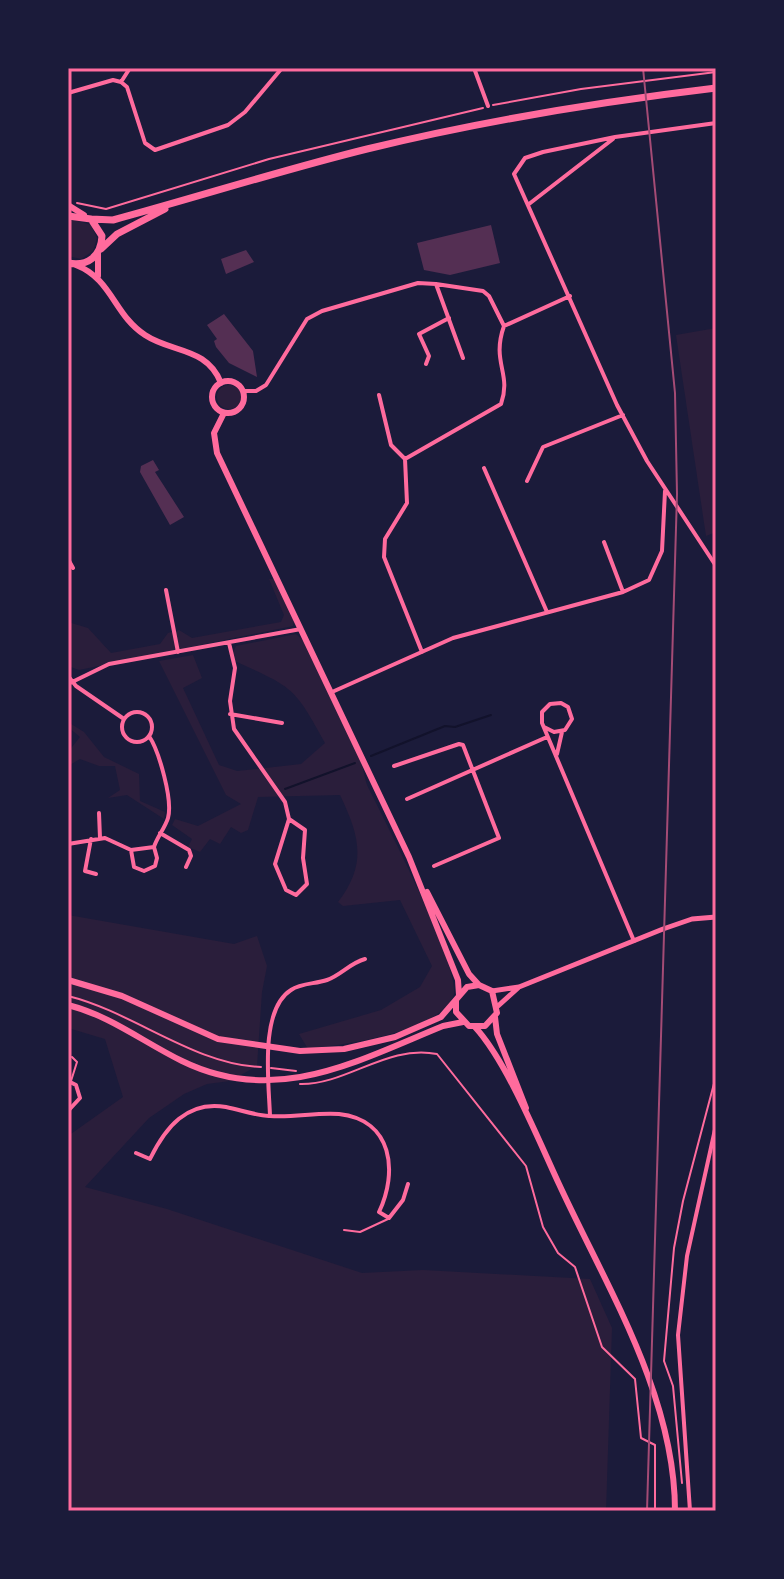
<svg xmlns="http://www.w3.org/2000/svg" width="784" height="1579" viewBox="0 0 784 1579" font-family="Jost,sans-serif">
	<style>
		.green { fill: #2a1e3b }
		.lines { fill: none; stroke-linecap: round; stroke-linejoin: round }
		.stream { stroke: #12122b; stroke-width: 2 }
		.building { fill: #542f53 }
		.path { stroke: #ff6b9d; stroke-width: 2 }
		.service { stroke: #ff6b9d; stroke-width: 2 }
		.minor { stroke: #ff6b9d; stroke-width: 4 }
		.tertiary { stroke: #ff6b9d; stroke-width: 5 }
		.secondary { stroke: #ff6b9d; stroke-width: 6 }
		.primary { stroke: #ff6b9d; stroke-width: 7 }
		.rail { stroke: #a44b75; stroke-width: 2 }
		.neatline { fill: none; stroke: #ff6b9d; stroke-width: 3 }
	</style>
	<rect width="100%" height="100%" fill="#1b1b3a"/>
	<path class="green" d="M74,220L91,225L97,238L93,251L81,259L68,256V222Z
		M716,328V532L706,536L676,335Z
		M217 397a12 12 0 1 1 24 0a12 12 0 1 1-24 0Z
		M269,579H275L294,620L293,626L79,670L68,666V622L88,628L111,653L160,644L168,633L179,630L192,638L281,622L284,615Z
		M296,634L304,641C322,681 343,721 361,762C364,770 364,777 367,785C382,816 465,974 453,997C434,1034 345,1044 308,1049L299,1034L381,1010L420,987L432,966L400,900L343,906L338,902C368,863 359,835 340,795L258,797L248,830L241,833L231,827L220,844L210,839L200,852L188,847L192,839L172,825L175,819L198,826L241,804L226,795L159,661L193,655L202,678L183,688L219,765L237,771L301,764L325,743C294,686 293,688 235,661L232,654L236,646Z
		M68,722L84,732L104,757L139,774L140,801L165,812L164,819L127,795L108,798L120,790L115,766H99L80,759L68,766V752L80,737L68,727Z
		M68,915L234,944L257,936L267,966L262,992L257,1066L230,1081L207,1084L184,1094L149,1118L85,1187L167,1209L362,1273L423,1270L590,1279L612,1328L606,1511H68V1136L123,1097L105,1039L68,1028Z"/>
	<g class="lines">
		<path class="stream" d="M371,756L445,726L455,727L491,715
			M285,789L355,763"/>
	</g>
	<path class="building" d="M491,225L500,263L450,275L424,270L417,243Z
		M246,250L254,262L226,274L221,259Z
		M224,314L253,351L257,377L229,363L216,347L214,341L217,339L207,325Z
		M153,460L159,470L155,472L184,517L170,525L140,472L141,466Z"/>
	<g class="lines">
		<path class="path" d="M493,105L581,89L716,72
			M77,203L106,209L269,159L483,108
			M68,996C133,1012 195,1065 261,1067
			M271,1068L296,1071
			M300,1084C347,1085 387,1044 437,1054L526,1166L543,1227L558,1253L575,1267L602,1347L635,1379L641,1438L655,1445V1511
			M682,1483L673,1386L664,1361L674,1248L683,1201L716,1076"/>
		<path class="service" d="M71,1081L77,1062L72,1057
			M344,1230L360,1232L388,1219"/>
		<path class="minor" d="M474,68L488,106
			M121,82L127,87L145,143L155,150L228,125L245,112L282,68
			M68,93L113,80L121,82L130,68
			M716,123L615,137L543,152L525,158L514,174L617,405L647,461L716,566
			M529,204L613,139
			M436,284L463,358
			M426,364L429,356L419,334L449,318
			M243,391H256L266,385L307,319L322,311L418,283L436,284L483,291L489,296L504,326L570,296
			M379,395L391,445L405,459
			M484,468L547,612
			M527,481L543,447L623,415
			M604,542L623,592
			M68,559L73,568
			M166,590L178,652
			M229,643L235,668L230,701L234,729L285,802L289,819L305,830L303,858L307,884L296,895L286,890L275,864L289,819
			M422,652L384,557L385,539L407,503L405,459L501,404C512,373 491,363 504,326
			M68,676L76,686L124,719
			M68,684L109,664L301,629
			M332,692L453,638L623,592L649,580L662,551L665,491
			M122 727a15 15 0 1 1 30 0a15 15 0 1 1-30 0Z
			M230,714L282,723
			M544,727L554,732L565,730L572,719L568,707L561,703L550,704L542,712V723L634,941
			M557,754L562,732
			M394,766L459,744L463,745L499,838L434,866
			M407,799L547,737
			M99,813L100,838
			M160,833L189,850L191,856L186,867
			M91,839L85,871L96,874
			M68,844L105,838L131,850L154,847C157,837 165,828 168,818C173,800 159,751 149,736
			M131,850L134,867L144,871L155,866L157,858L154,847
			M365,959C350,963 341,975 327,980C315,984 301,983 291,990C259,1010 269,1084 270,1116C293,1118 317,1112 339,1114C393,1120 398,1172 379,1212L389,1218L403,1200L408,1184
			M68,1081L76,1085L80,1098L68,1111
			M136,1153L150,1159C165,1128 187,1100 226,1107C241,1110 254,1115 269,1116
			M690,1511L678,1335L687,1256L716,1125"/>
		<path class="tertiary" d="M492,991L519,987L663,929L692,919L716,917
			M498,1006L518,988"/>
		<path class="secondary" d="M68,205L84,215
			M98,254V276
			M76,265C112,279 114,315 145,335C172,353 207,347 221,383
			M212 397a16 16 0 1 1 32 0a16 16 0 1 1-32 0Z
			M224,413L214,433L217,453L409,857L458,980L459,995
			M427,892L469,974L479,985
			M68,980L122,996L218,1039L300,1051L344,1049L395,1037L441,1017L467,987L479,985L492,991L497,1013L485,1026H469L456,1012V1001
			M68,1005C111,1016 143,1042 182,1061C276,1107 357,1061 443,1026L463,1022
			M495,1017L497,1034L526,1108
			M475,1027C507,1062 538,1139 559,1184C606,1286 675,1395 675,1511"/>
		<path class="primary" d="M68,216L91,219L102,236C101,256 88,267 68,263
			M91,219L113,220C198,197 282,170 367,149C482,121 598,102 716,88
			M101,249L117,234L165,209"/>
		<path class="rail" d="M643,68L675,393L677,494L647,1511"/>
	</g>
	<rect width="784" height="1579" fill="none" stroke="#1b1b3a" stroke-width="140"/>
	<rect x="70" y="70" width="644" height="1439" class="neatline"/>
</svg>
